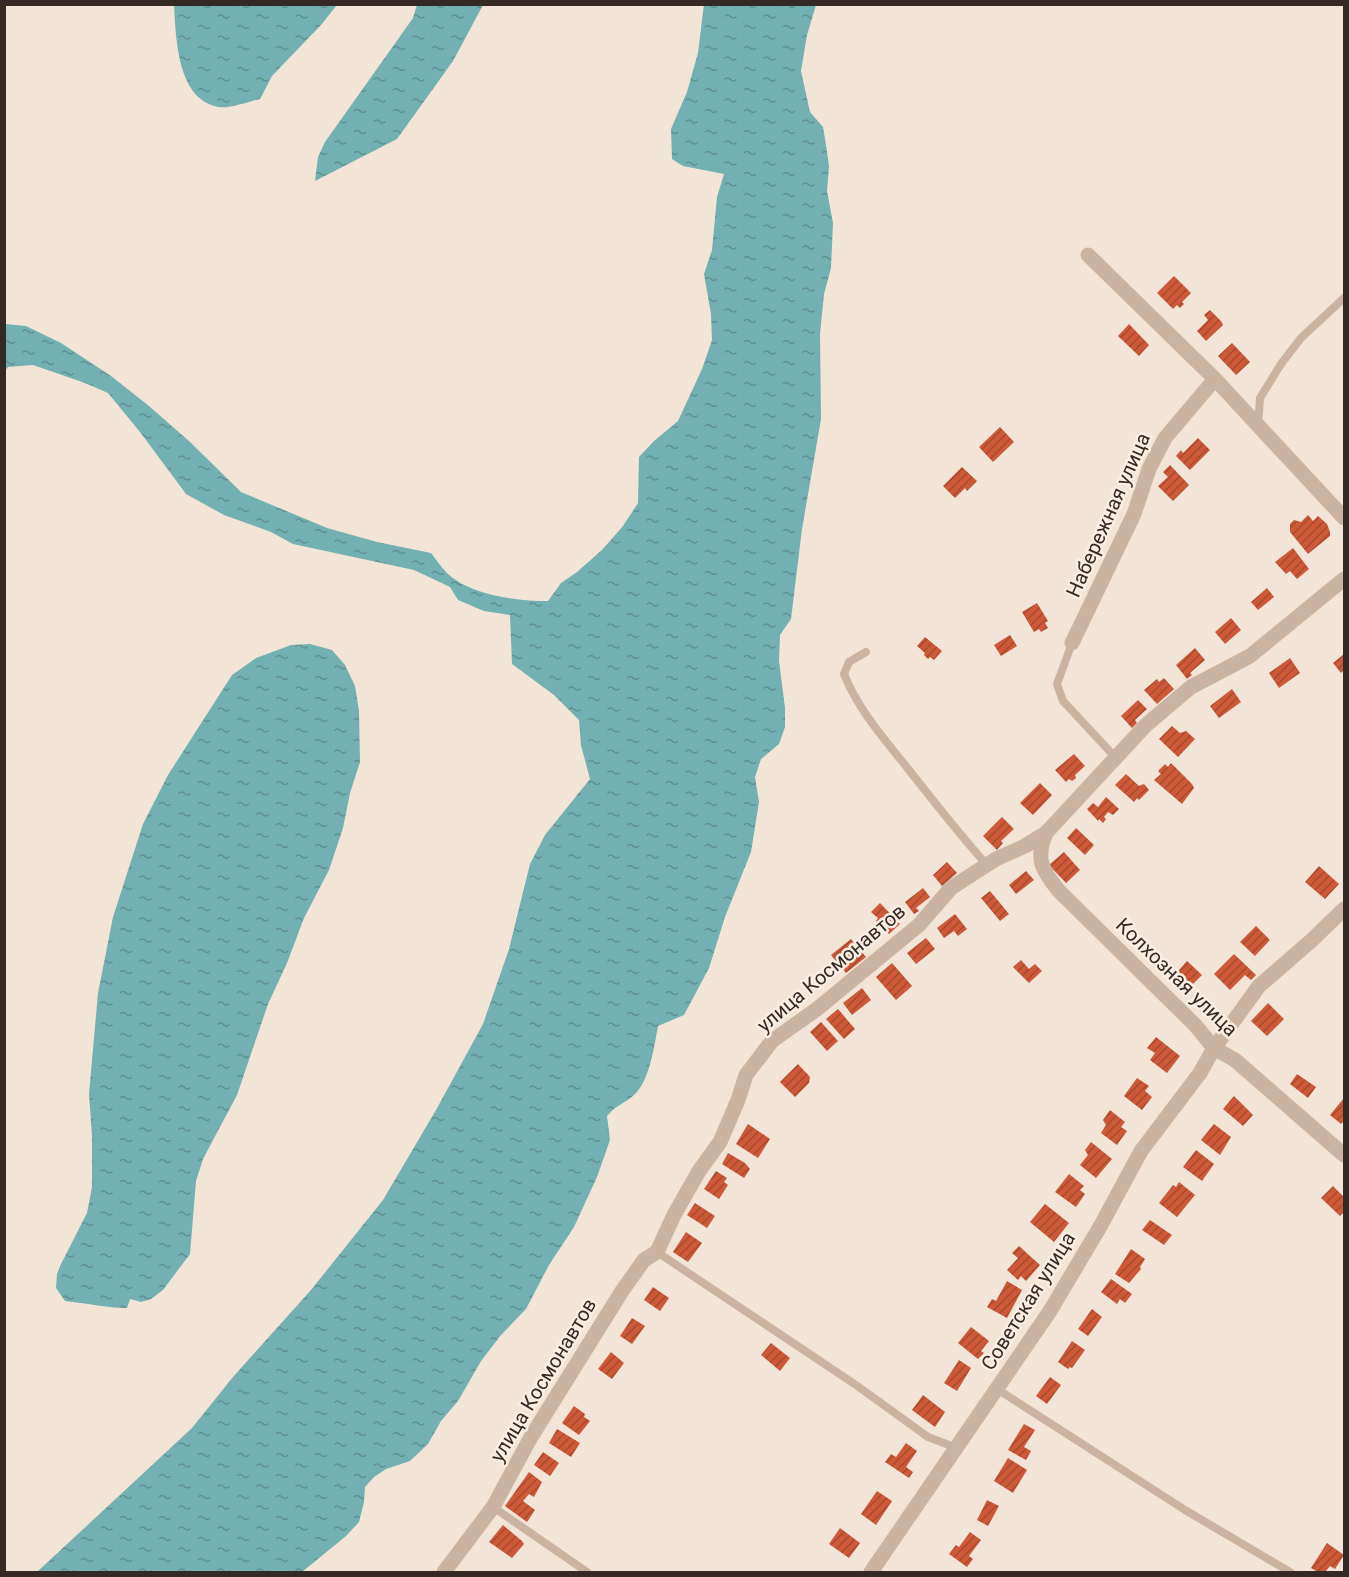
<svg xmlns="http://www.w3.org/2000/svg" width="1349" height="1577" viewBox="0 0 1349 1577" font-family="Roboto,sans-serif">
	<style>
		.water { fill: url(#water-ripples) }
		.building { fill: url(#building-hatch) }
		.lines { fill: none; stroke-linecap: round; stroke-linejoin: round }
		.lane { stroke: #cbb3a1; stroke-width: 8 }
		.street { stroke: #cbb3a1; stroke-width: 15 }
		.labels { text-anchor: middle; stroke-width: 5; stroke-linejoin: round; paint-order: stroke }
		.street-label { font-size: 20px; fill: #342925; stroke: #faeee2 }
	</style>
	<defs>
		<pattern id="water-ripples" width="26" height="14" patternUnits="userSpaceOnUse" patternTransform="scale(1.5)"><rect width="26" height="14" fill="#73b0b1"/><path d="M2 4q2-2 4 0t4 0M15 11q2-2 4 0t4 0" fill="none" stroke="#5f8f90"/></pattern>
		<pattern id="building-hatch" width="6" height="6" patternUnits="userSpaceOnUse" patternTransform="scale(1.5)"><rect width="6" height="6" fill="#ce5938"/><path d="M-1 1l2-2M0 6l6-6M5 7l2-2" fill="none" stroke="#a84a2f"/></pattern>
	</defs>
	<rect width="100%" height="100%" fill="#f2e4d6"/>
	<path class="water" d="M704,4L816,5L807,35L801,71L810,112L823,127L826,145L829,166L827,191L833,223L831,268L824,294L820,334L821,419L802,529L791,619L780,635L779,661L785,708V727L779,744L761,759L755,777L759,802L751,852L725,917L709,968L684,1015L658,1026C654,1047 650,1078 636,1093C627,1103 618,1103 607,1116L610,1140L597,1177L574,1227L549,1265L526,1309L501,1335L481,1361L458,1401L441,1421L428,1444L410,1461L386,1469L374,1477L365,1487L364,1502L359,1522L346,1536L302,1572H37L192,1428L233,1377L311,1290L383,1200L436,1110L483,1024L509,949L530,864L545,835L590,779L581,745L579,720L554,695L512,664L510,615L484,611L458,600L450,587L414,570L293,544L271,532L224,515L186,494L140,432L108,393L85,383L33,365L8,367L5,371V324L26,326L61,343L111,376L149,406L190,442L241,492L327,528L377,542L431,553C436,559 440,566 446,572C468,595 517,601 548,601L561,583L577,572L602,550L623,526L638,503L639,457L654,441L678,421L702,369L712,340L711,314L704,274L712,250L717,197L724,174L683,166L672,159L671,129L687,92L698,53Z
		M174,5V4L337,5L321,25L272,76L260,99C250,101 229,109 219,107C177,100 176,38 174,5Z
		M417,5H483L453,61L397,139L315,181L318,157L325,142L413,18Z
		M310,644L332,650L345,665L355,686L359,711L360,762L350,793L343,828L329,870L304,918L287,963L268,1004L237,1095L203,1159L196,1181L190,1254L163,1290L151,1299L141,1302L130,1299L127,1308C106,1308 86,1303 65,1301L56,1288L57,1274L61,1264L87,1213L92,1187V1136L89,1094L98,993L113,917L143,824L168,775L232,675L256,658L291,645Z"/>
	<path class="building" d="M1174,276L1191,293L1182,302L1184,304L1180,308L1177,305L1173,309L1157,293Z
		M1210,310L1221,321L1223,325L1206,341L1197,331L1208,320L1204,315Z
		M1129,324L1149,345L1139,356L1118,336Z
		M1232,343L1250,362L1236,375L1218,356Z
		M1000,427L1014,442L993,462L979,447Z
		M1198,438L1210,450L1190,470L1176,456L1181,450L1183,453Z
		M1170,465L1189,485L1173,501L1158,486L1168,477L1163,472Z
		M962,467L977,481L967,491L965,488L955,498L943,486Z
		M1308,515L1313,521L1318,516L1327,524L1330,532V536L1308,554L1290,532V524L1294,520L1301,522Z
		M1293,548L1309,569L1297,579L1290,571L1286,574L1275,562Z
		M1267,588L1274,597L1258,610L1251,602Z
		M1037,603L1048,621L1045,623L1048,628L1041,632L1039,629L1034,632L1022,612Z
		M1231,618L1241,630L1225,644L1215,632Z
		M1010,635L1017,646L1001,656L994,645Z
		M925,637L942,651L934,660L930,657L928,659L924,655L925,653L917,646Z
		M1195,648L1205,660L1190,673L1192,675L1187,679L1176,665Z
		M1344,654V670L1341,673L1333,663Z
		M1290,658L1300,673L1279,688L1269,673Z
		M1164,678L1174,689L1157,704L1144,690L1157,679L1159,682Z
		M1232,689L1241,702L1219,718L1210,706Z
		M1138,700L1147,709L1135,720L1137,723L1132,728L1121,716Z
		M1172,726L1180,733L1186,731L1195,739L1178,757L1159,739Z
		M1074,754L1085,766L1075,775L1076,778L1072,781L1069,779L1066,782L1055,770Z
		M1171,763L1192,784L1194,788L1182,804L1154,780L1161,774L1158,771L1165,764L1168,767Z
		M1126,774L1139,786L1144,784L1149,790L1139,800L1137,798L1134,802L1115,785Z
		M1040,783L1052,795L1033,815L1020,803Z
		M1106,797L1119,809L1113,815L1108,812L1104,817L1106,819L1103,823L1099,819L1098,821L1087,809L1093,803L1098,807Z
		M1002,817L1014,829L1001,841L1003,843L997,850L983,836Z
		M1076,828L1094,845L1085,855L1067,838Z
		M1064,852L1080,870L1066,883L1049,865Z
		M947,862L957,873L942,886L933,875Z
		M1319,866L1339,884L1325,899L1305,882Z
		M1026,871L1034,880L1016,894L1009,885Z
		M923,888L930,897L916,908L919,911L914,914L905,902Z
		M990,891L1009,914L1000,921L981,898Z
		M880,903L900,924L889,934L876,921L878,918L871,912Z
		M955,914L967,929L958,936L954,931L944,938L937,928Z
		M1256,926L1270,940L1255,956L1240,942Z
		M926,938L935,949L916,964L907,953Z
		M851,939L866,957L846,973L831,955Z
		M1234,954L1256,975L1251,980L1245,975L1230,990L1214,974Z
		M1021,960L1029,969L1035,964L1042,971L1029,983L1013,967Z
		M1187,961L1202,975L1186,991L1172,978Z
		M892,963L912,986L896,1000L876,977Z
		M862,988L871,1000L852,1015L843,1003Z
		M1268,1003L1284,1019L1267,1036L1251,1021Z
		M838,1009L855,1029L844,1039L826,1019Z
		M821,1022L838,1041L827,1051L810,1032Z
		M1156,1037L1180,1056L1167,1073L1150,1060L1155,1053L1147,1048Z
		M798,1064L810,1077L809,1083L795,1097L780,1082Z
		M1297,1074L1316,1087L1308,1098L1290,1084Z
		M1137,1078L1149,1086L1145,1091L1152,1097L1142,1110L1124,1096Z
		M1234,1096L1253,1115L1243,1126L1223,1109Z
		M1344,1098V1121L1341,1124L1330,1115Z
		M1110,1110L1125,1122L1121,1127L1127,1131L1117,1145L1101,1133L1106,1125L1103,1120Z
		M748,1124L770,1139L758,1158L736,1144Z
		M1214,1124L1231,1137L1220,1155L1201,1140Z
		M1091,1142L1112,1159L1096,1178L1080,1165L1088,1155L1085,1150Z
		M1196,1150L1214,1164L1202,1181L1183,1167Z
		M728,1153L745,1163L750,1169L744,1178L722,1164Z
		M716,1171L727,1178L724,1182L728,1185L719,1199L704,1189Z
		M1069,1174L1084,1186L1080,1190L1085,1194L1076,1207L1055,1192Z
		M1179,1182L1195,1195L1177,1217L1159,1203L1173,1185L1176,1187Z
		M1333,1186L1344,1197V1212L1340,1216L1321,1198Z
		M695,1203L715,1216L707,1228L687,1215Z
		M1045,1204L1069,1223L1054,1242L1030,1222Z
		M1150,1220L1172,1235L1164,1245L1142,1230Z
		M686,1232L702,1243L688,1262L673,1252Z
		M1019,1246L1040,1265L1026,1281L1021,1276L1018,1280L1007,1270L1018,1258L1012,1253Z
		M1131,1249L1145,1259L1140,1267L1141,1269L1129,1283L1115,1274Z
		M1111,1279L1132,1294L1125,1303L1120,1299L1117,1304L1101,1292Z
		M1007,1281L1022,1290L1007,1318L987,1307L992,1299L996,1301Z
		M653,1287L669,1298L660,1311L644,1300Z
		M1092,1309L1102,1317L1088,1336L1078,1329Z
		M632,1318L645,1326L632,1344L620,1336Z
		M971,1327L989,1341L981,1351L984,1353L978,1359L958,1343Z
		M1072,1341L1085,1350L1072,1368L1070,1367L1068,1369L1058,1362Z
		M771,1343L790,1358L780,1371L761,1355Z
		M611,1352L624,1363L612,1379L598,1369Z
		M959,1360L971,1368L957,1391L944,1383Z
		M1050,1377L1061,1385L1047,1404L1036,1396Z
		M923,1395L945,1412L935,1427L912,1410Z
		M574,1406L585,1414L584,1417L590,1421L579,1435L562,1423Z
		M1024,1424L1035,1430L1024,1447L1031,1451L1026,1460L1008,1450Z
		M557,1429L580,1443L571,1457L549,1443Z
		M906,1443L917,1451L906,1467L913,1472L909,1478L885,1462L891,1454L896,1457Z
		M543,1452L559,1463L550,1476L534,1465Z
		M1008,1458L1027,1470L1013,1493L994,1481Z
		M529,1472L542,1482L534,1497L529,1494L523,1501L535,1510L527,1522L505,1506Z
		M877,1491L892,1501L876,1525L861,1514Z
		M987,1500L999,1506L988,1526L977,1520Z
		M503,1525L522,1541L524,1544L512,1558L489,1542Z
		M840,1528L860,1543L849,1558L829,1544Z
		M970,1532L981,1540L969,1556L973,1559L967,1567L949,1554L956,1545L959,1547Z
		M1327,1543L1344,1555L1335,1569L1330,1566L1325,1572H1318L1311,1568Z"/>
	<g class="lines">
		<path class="lane" d="M1258,425L1260,398L1281,364L1301,338L1344,298
			M1072,643L1057,684L1063,701L1116,758
			M866,652L849,662L844,674C858,709 882,736 905,765C932,799 958,833 987,865
			M657,1252L856,1385L928,1437L957,1448
			M997,1389L1185,1510L1290,1572
			M493,1507L587,1572"/>
		<path class="street" d="M1088,255L1215,379L1344,518
			M1072,643L1134,514L1149,469L1165,438L1215,379
			M1046,833C1035,859 1042,870 1059,891L1195,1025L1214,1048L1235,1060L1344,1155
			M444,1572L493,1507L531,1437L622,1291L644,1260L657,1252L674,1215L699,1171L720,1142L738,1100L746,1075L772,1041L817,1009L919,925L951,888L996,859L1025,846L1046,833L1146,725L1191,687L1250,656L1344,579
			M871,1572L1050,1311L1101,1225L1141,1151L1200,1073L1214,1048L1259,986L1312,940L1344,909"/>
	</g>
	<g class="labels">
		<g class="street-label">
			<text transform="translate(1108 515) rotate(-66)" y="7">Набережная улица</text>
			<text transform="translate(831 968) rotate(-40)" y="7">улица Космонавтов</text>
			<text transform="translate(1177 977) rotate(44)" y="7">Колхозная улица</text>
			<text transform="translate(1028 1301) rotate(-58)" y="7">Советская улица</text>
			<text transform="translate(543 1380) rotate(-59)" y="7">улица Космонавтов</text>
		</g>
	</g>
	<rect width="1349" height="1577" fill="none" stroke="#342925" stroke-width="12"/>
</svg>
